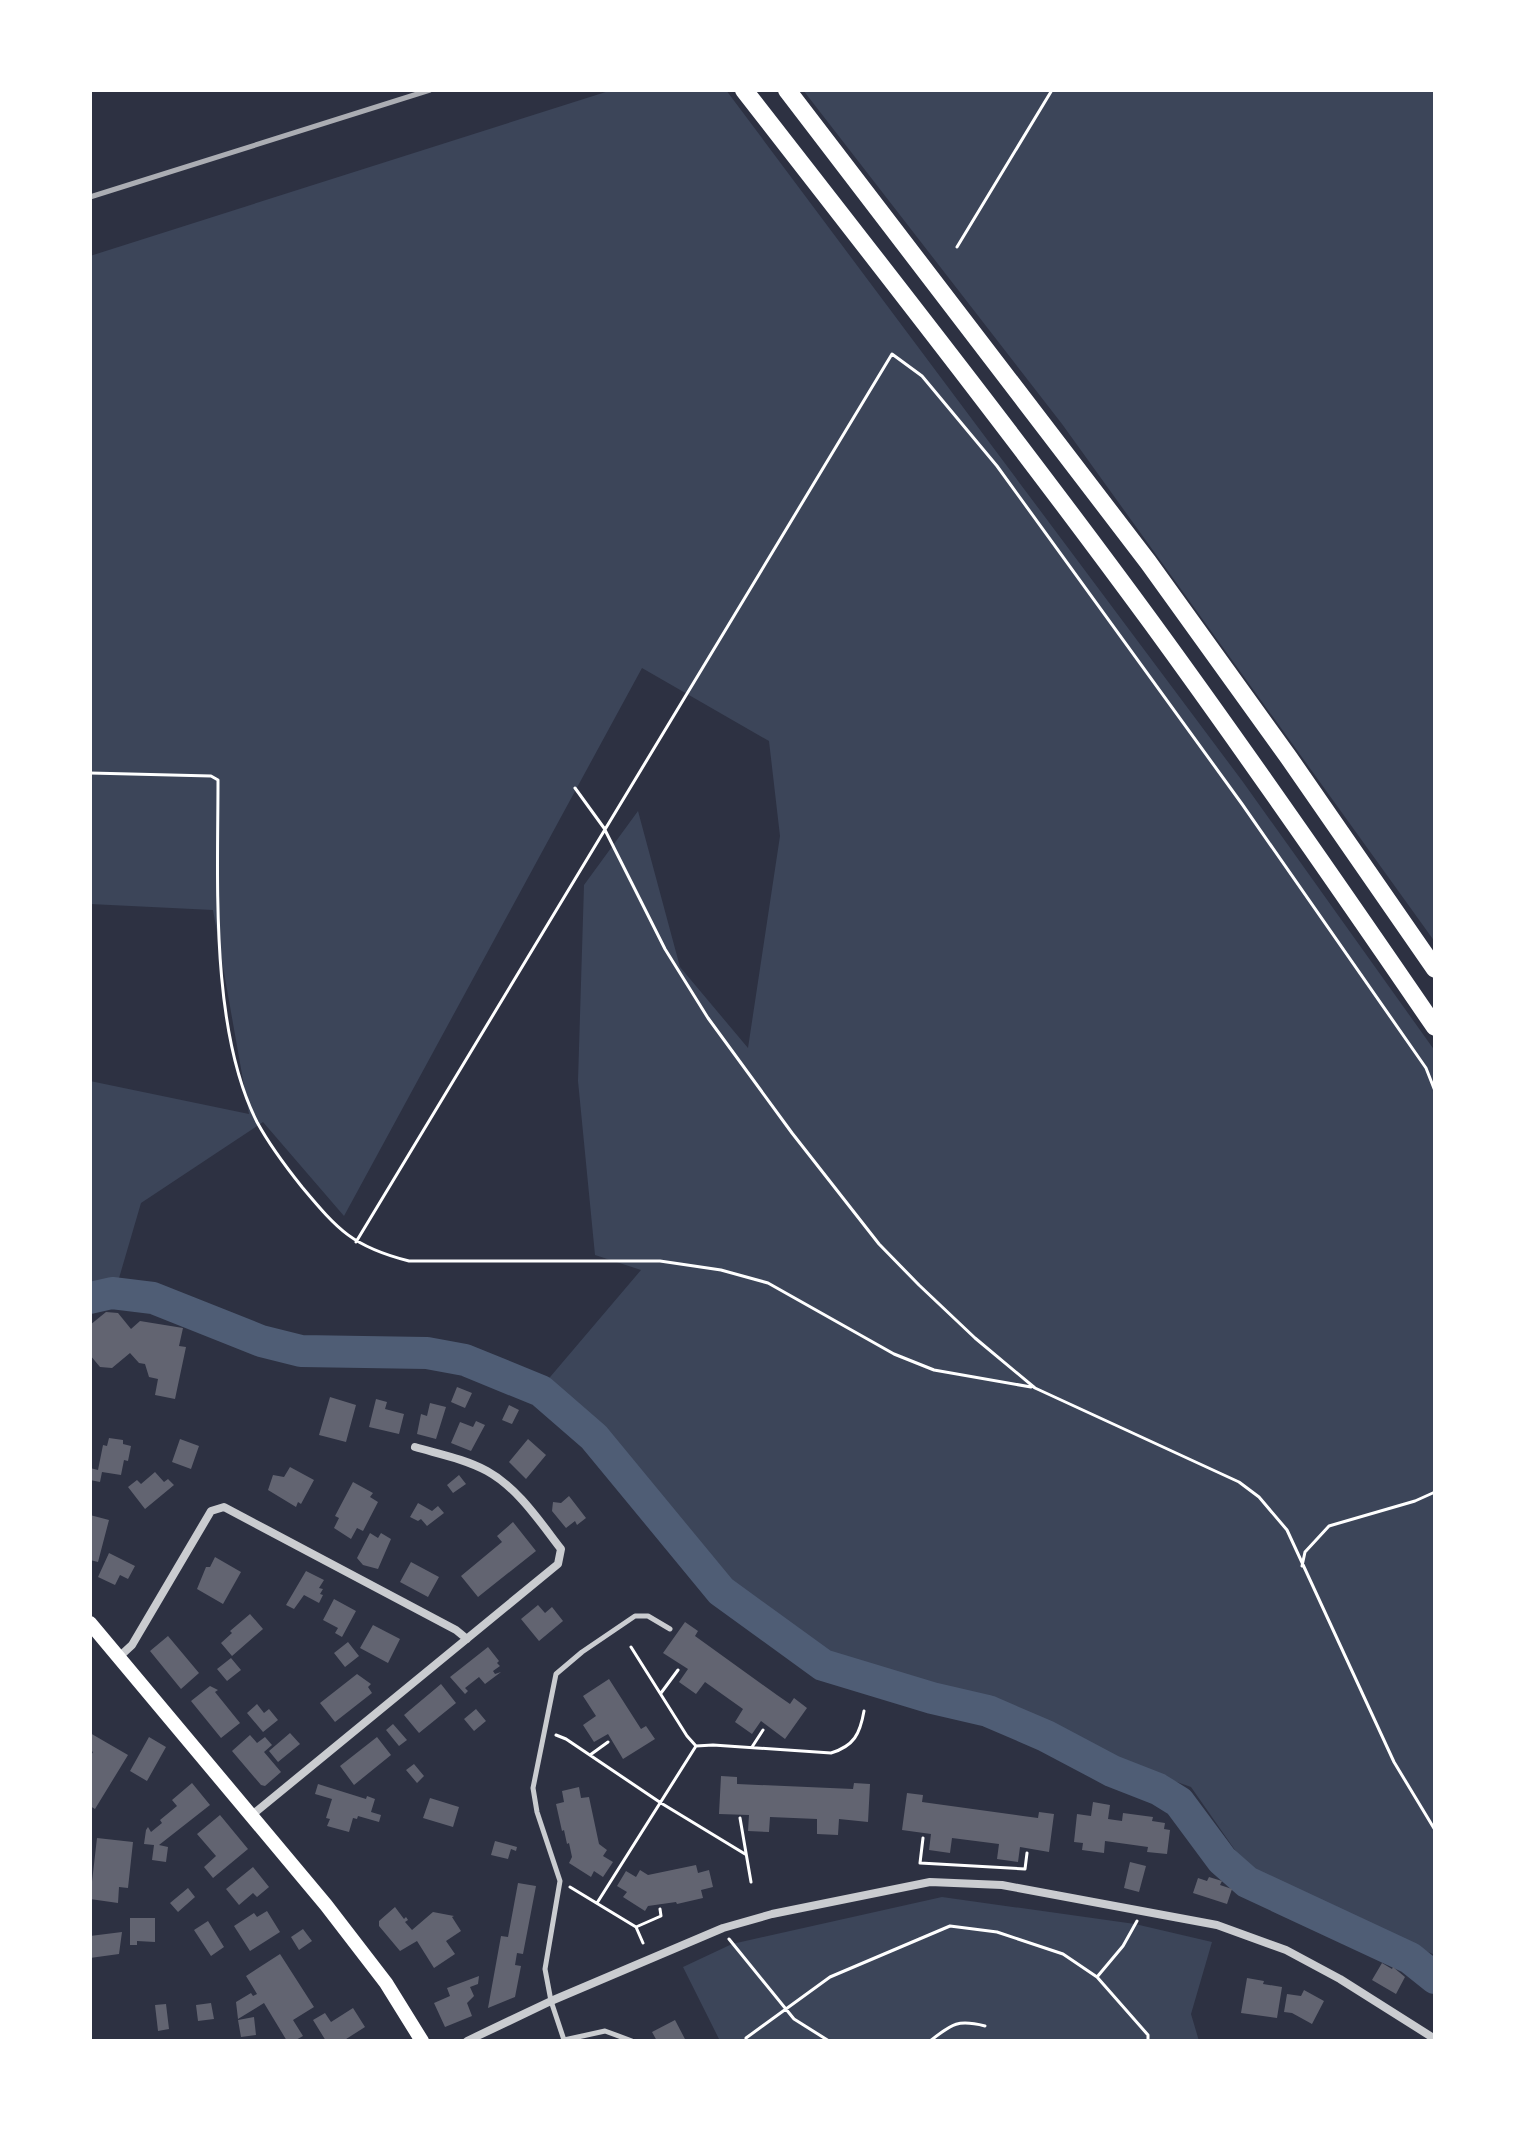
<svg xmlns="http://www.w3.org/2000/svg" width="1525" height="2131" viewBox="0 0 1525 2131" font-family="Barlow,sans-serif">
	<style>
		.green { fill: #3c4559 }
		.lines { fill: none; stroke-linecap: round; stroke-linejoin: round }
		.river { stroke: #4f5d75; stroke-width: 32 }
		.building { fill: #626471 }
		.path { stroke: #fff; stroke-width: 3 }
		.service { stroke: #caccd0; stroke-width: 5 }
		.minor { stroke: #caccd0; stroke-width: 8 }
		.secondary { stroke: #fff; stroke-width: 14 }
		.motorway { stroke: #fff; stroke-width: 18 }
		.rail { stroke: #abadb3; stroke-width: 5 }
	</style>
	<rect width="100%" height="100%" fill="#2d3142"/>
	<path class="green" d="M612,90H726L1243,782L1435,1051V1955L1251,1873L1191,1787L1087,1750L1058,1733L984,1701L827,1659L725,1584L604,1435L545,1383L641,1270L595,1255L578,1081L584,885L638,811L680,967L748,1048L780,836L769,741L642,668L344,1216L263,1122L141,1203L117,1285L90,1291V1081L249,1114L213,910L90,904V256Z
		M803,90H1435V942L1062,424Z
		M942,1897L1135,1924L1212,1942L1191,2014L1199,2041H720L683,1967L732,1944Z"/>
	<g class="lines">
		<path class="river" d="M90,1298L112,1293L153,1298L261,1341L301,1351L427,1353L465,1360L541,1391L594,1437L721,1591L823,1665L932,1698L988,1711L1046,1736L1112,1771L1158,1789L1179,1802L1222,1860L1247,1882L1410,1958L1435,1978"/>
	</g>
	<path class="building" d="M106,1312L118,1313L131,1329L140,1321L183,1328L179,1346L186,1347L175,1399L155,1395L158,1379L149,1377L145,1364L139,1363L130,1353L112,1368L100,1367L90,1355V1325Z
		M457,1387L472,1393L465,1408L451,1402Z
		M330,1397L356,1405L346,1442L319,1435Z
		M376,1399L387,1402L385,1409L404,1414L399,1434L369,1427Z
		M430,1403L446,1407L436,1439L417,1434L421,1414L427,1416Z
		M509,1405L519,1410L512,1424L502,1420Z
		M476,1421L485,1425L471,1451L451,1443L460,1422L473,1427Z
		M109,1438L123,1440V1444L131,1446L128,1461L124,1460L121,1475L102,1472L100,1482L90,1480V1468L98,1470L103,1445L107,1446Z
		M180,1439L199,1446L191,1469L172,1462Z
		M528,1439L546,1455L526,1479L509,1462Z
		M290,1467L314,1480L301,1504L298,1502L296,1507L268,1490L273,1475L284,1477Z
		M155,1472L164,1482L168,1479L174,1485L145,1509L128,1487L137,1480L141,1484Z
		M459,1475L466,1484L453,1493L447,1485Z
		M353,1482L373,1493L370,1497L378,1502L363,1531L357,1528L351,1539L334,1528L339,1518L335,1516Z
		M569,1496L586,1518L577,1525L575,1521L566,1528L552,1511L553,1502L561,1503Z
		M418,1503L432,1511L438,1506L444,1513L427,1526L421,1519L418,1521L410,1517Z
		M90,1515L109,1520L98,1562L90,1560Z
		M513,1522L536,1551L478,1597L461,1576L502,1542L497,1536Z
		M370,1533L378,1538L381,1533L391,1539L378,1569L363,1565L357,1558Z
		M109,1553L135,1566L128,1579L120,1575L115,1585L98,1577Z
		M215,1557L241,1572L223,1604L197,1589L206,1567H210Z
		M411,1562L439,1577L428,1597L400,1582Z
		M306,1571L324,1580L319,1588L323,1589L320,1594L323,1595L319,1603L304,1595L294,1609L286,1605Z
		M334,1599L356,1611L342,1637L335,1633L338,1628L323,1620Z
		M538,1605L545,1613L552,1607L563,1621L539,1641L521,1619Z
		M250,1614L263,1629L232,1656L221,1643L232,1633L230,1631Z
		M685,1622L698,1631L695,1636L777,1695L790,1704L794,1698L807,1708L785,1739L761,1721L752,1734L735,1722L743,1709L705,1682L696,1694L679,1682L688,1669L663,1653Z
		M373,1625L400,1639L388,1663L360,1648Z
		M168,1636L199,1673L181,1689L150,1651Z
		M348,1642L359,1656L345,1667L334,1653Z
		M488,1647L499,1661L497,1663L500,1666L493,1671L495,1674L501,1672L485,1684L479,1677L465,1688L468,1691L465,1694L450,1677Z
		M231,1658L241,1670L227,1681L217,1669Z
		M357,1674L371,1684L368,1687L372,1693L335,1722L320,1703Z
		M609,1679L641,1729L646,1726L655,1739L623,1759L608,1734L594,1742L583,1725L596,1716L583,1696Z
		M441,1684L456,1703L419,1733L404,1715Z
		M210,1686L218,1690L215,1692L240,1723L221,1738L191,1701Z
		M257,1704L264,1713L269,1709L278,1720L263,1732L247,1713Z
		M476,1709L486,1721L474,1731L464,1719Z
		M393,1724L407,1740L399,1746L386,1730Z
		M90,1733L128,1755L95,1809L90,1806V1757L93,1752L90,1750Z
		M290,1733L300,1744L278,1762L269,1751Z
		M250,1735L257,1743L265,1737L272,1745L264,1752L281,1772L265,1786L261,1785L232,1751Z
		M149,1737L166,1747L147,1781L130,1771Z
		M377,1737L391,1755L354,1785L340,1766Z
		M414,1764L424,1776L417,1783L406,1770Z
		M721,1776L737,1777V1784L853,1789L854,1783L870,1784L868,1822L839,1819L838,1835L817,1834V1819L770,1817L769,1832L748,1831L749,1815L719,1814Z
		M192,1783L210,1805L159,1845L168,1847L166,1862L152,1860L154,1845L144,1844L146,1830L148,1827L151,1832L162,1823L160,1820L177,1806L172,1800Z
		M318,1784L366,1799L367,1796L375,1799L371,1812L381,1815L379,1822L358,1816L357,1819L353,1818L349,1832L327,1826L330,1819L326,1818L332,1799L315,1794Z
		M579,1787L581,1798L589,1797L599,1844L607,1850L603,1856L613,1862L603,1877L594,1871L591,1877L569,1863L572,1857L569,1843L567,1844L564,1830L562,1831L556,1804L564,1802L562,1791Z
		M907,1793L923,1795L922,1802L1023,1816L1038,1818L1039,1812L1054,1814L1049,1852L1020,1847L1018,1862L997,1859L999,1844L952,1838L950,1853L929,1850L931,1834L902,1830Z
		M430,1798L459,1807L453,1827L423,1818Z
		M1093,1802L1110,1805L1108,1819L1122,1821L1123,1813L1153,1817L1152,1821L1165,1823L1164,1829L1170,1830L1167,1854L1147,1852L1148,1847L1105,1841L1104,1853L1082,1850L1083,1843L1074,1842L1077,1814L1091,1816Z
		M220,1815L248,1849L213,1878L204,1867L216,1856L197,1834Z
		M97,1838L133,1842L128,1888L119,1887L118,1903L90,1899Z
		M495,1841L517,1847L516,1851L511,1849L508,1859L491,1855Z
		M1130,1862L1146,1866L1139,1892L1124,1888Z
		M696,1865L698,1873L709,1870L713,1887L701,1890L703,1898L677,1904L676,1902L648,1906L645,1911L623,1897L627,1892L617,1886L626,1871L636,1877L640,1870L648,1875Z
		M253,1867L269,1887L257,1897L253,1893L239,1905L226,1889Z
		M1209,1877L1222,1881L1220,1885L1232,1889L1227,1904L1193,1893L1198,1878L1207,1881Z
		M518,1883L536,1886L523,1954L517,1953L515,1965L521,1966L515,1997L488,2008L501,1936L508,1937Z
		M188,1888L195,1897L178,1912L170,1903Z
		M395,1907L404,1919L406,1917L408,1920L405,1922L412,1930L433,1912L454,1916L452,1917L461,1931L446,1941L455,1954L434,1968L417,1941L400,1951L379,1926V1921Z
		M267,1911L280,1932L250,1951L234,1926L254,1913L257,1917Z
		M130,1918H155V1942L137,1941V1945H130Z
		M208,1921L224,1947L211,1956L194,1930Z
		M303,1929L312,1941L299,1950L291,1937Z
		M122,1932L119,1954L90,1958V1936Z
		M280,1954L314,2007L293,2020L303,2036L294,2041H287L264,2003L238,2019L236,2002L251,1993L253,1996L257,1994L246,1976Z
		M1382,1963L1392,1969L1393,1967L1405,1977L1396,1994L1372,1980Z
		M479,1976L478,1984L470,1987L474,1996L467,2003L472,2016L445,2027L434,2003L450,1996L447,1988Z
		M1247,1978L1264,1981L1263,1984L1282,1987L1277,2018L1241,2013Z
		M1304,1990L1324,2001L1312,2024L1292,2013L1284,2012L1287,1994L1301,1996Z
		M211,2003L214,2019L198,2021L196,2005Z
		M166,2004L169,2029L158,2031L155,2005Z
		M353,2008L365,2027L343,2041H326L313,2020L325,2013L331,2022Z
		M254,2017L256,2035L241,2037L238,2020Z
		M675,2020L686,2041H657L652,2032Z"/>
	<g class="lines">
		<path class="path" d="M957,247L1052,90
			M90,773L211,776L218,780C218,882 210,1029 257,1122C269,1144 286,1167 302,1187C338,1230 353,1247 409,1261H660L721,1270L768,1283L894,1354L934,1370L1031,1387
			M575,788L604,828L665,949L708,1018L792,1133L879,1244L919,1285L975,1338L1035,1388L1239,1482L1259,1497L1287,1530L1394,1762L1435,1830
			M356,1242L892,354L922,376L997,466L1242,804L1426,1068L1435,1091
			M1302,1566L1305,1552L1329,1526L1415,1501L1435,1492
			M631,1647L687,1736L696,1746L713,1745L831,1753C854,1746 860,1734 864,1711
			M661,1693L678,1670
			M556,1735L566,1739L661,1803L745,1854
			M752,1747L763,1730
			M590,1755L608,1742
			M740,1818L751,1882
			M923,1838L920,1863L1025,1869L1027,1853
			M570,1887L636,1927L661,1916L660,1909
			M597,1903L696,1746
			M636,1927L643,1943
			M729,1939L794,2019L829,2041
			M1097,1977L1123,1946L1137,1921
			M746,2041V2038L830,1977L950,1926L997,1932L1063,1954L1097,1977L1148,2035V2041
			M930,2041C952,2024 957,2019 985,2026"/>
		<path class="service" d="M564,2040L551,2001L545,1969L560,1881L537,1812L533,1788L556,1674L582,1652L635,1616H648L670,1629
			M564,2040L605,2031L632,2041"/>
		<path class="minor" d="M119,1657L132,1645L211,1511L224,1507L456,1630L467,1639
			M252,1815L558,1564L561,1549C540,1522 518,1488 487,1471C465,1459 439,1454 415,1447
			M467,2041L551,2001L723,1928L772,1914L930,1882L1002,1885L1217,1925L1286,1950L1340,1979L1435,2039"/>
		<path class="secondary" d="M90,1623L326,1905L386,1983L422,2041"/>
		<path class="motorway" d="M744,90C881,266 1019,442 1151,622C1248,755 1342,891 1435,1027
			M787,90L1148,562L1289,758L1435,969"/>
		<path class="rail" d="M90,197L430,90"/>
	</g>
	<rect width="1525" height="2131" fill="none" stroke="#ffffff" stroke-width="184"/>
</svg>
